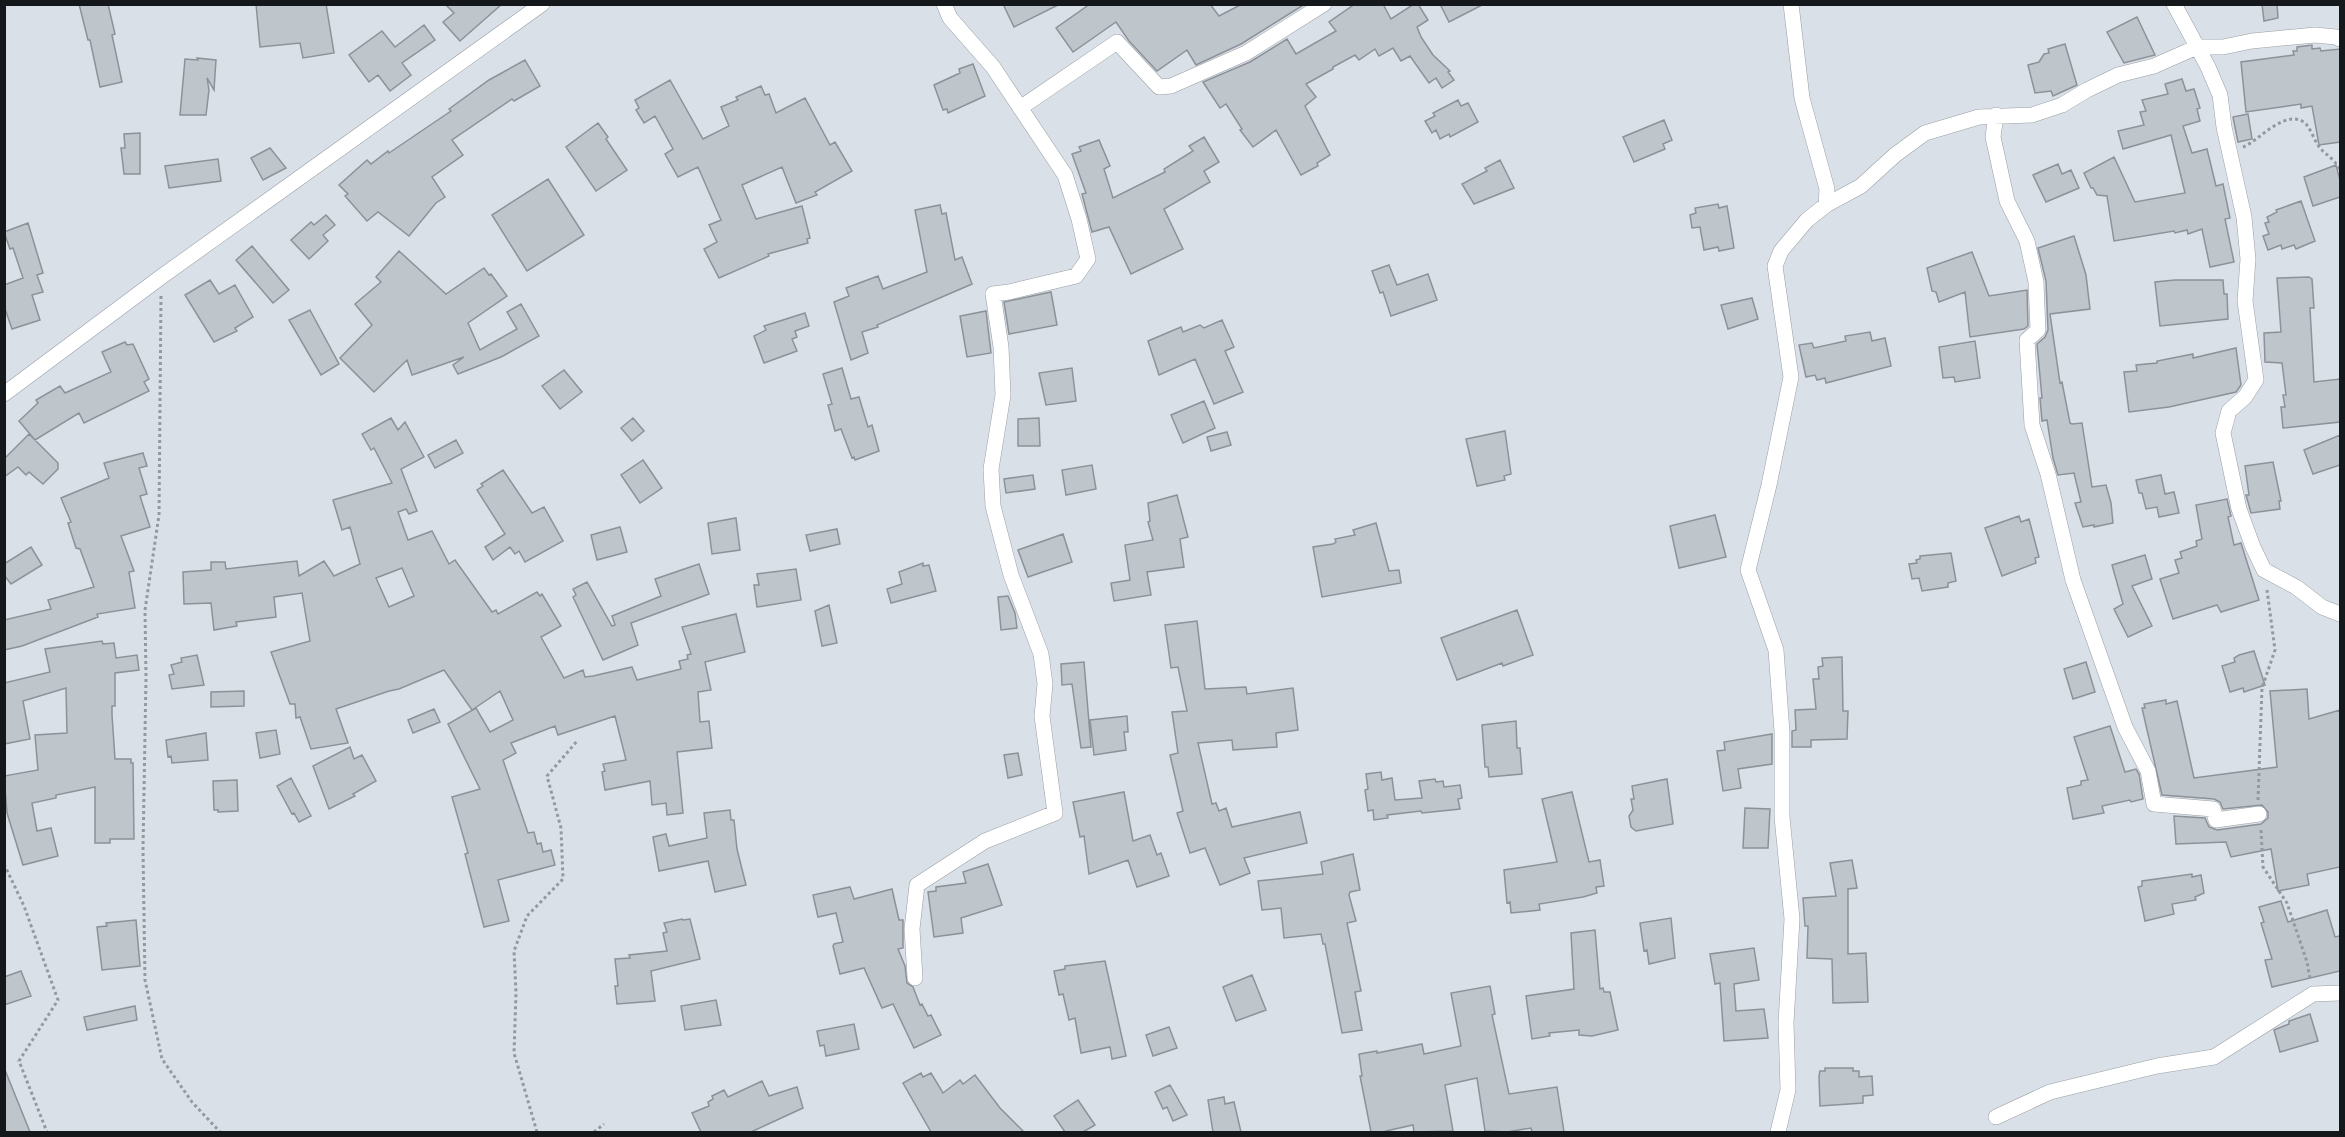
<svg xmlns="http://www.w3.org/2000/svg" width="2345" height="1137" viewBox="0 0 2345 1137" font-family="Helvetica,sans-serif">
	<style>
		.building { fill: #bec5cb; stroke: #8c9298; stroke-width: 1.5; fill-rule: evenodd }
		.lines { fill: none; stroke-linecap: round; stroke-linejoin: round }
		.street-casing { stroke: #999fa5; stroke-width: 16 }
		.path { stroke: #94999f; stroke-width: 3; stroke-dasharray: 3 3; stroke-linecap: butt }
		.street { stroke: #fff; stroke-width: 15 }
	</style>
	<rect width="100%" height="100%" fill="#d9e0e7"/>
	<path class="building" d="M79,4H108L115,34L112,35L122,82L100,87L90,40H88Z
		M256,4H326L334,53L303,58L300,43L260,47Z
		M445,4H502L460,41L443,22L454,13Z
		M1003,4H1060L1014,27Z
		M1090,4H1210L1219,16L1242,4H1305L1241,44L1196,65L1187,50L1157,71L1129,41L1116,22L1073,52L1056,28Z
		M1355,4H1383L1391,19L1414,4H1418L1428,20L1417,27L1421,37L1433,55L1450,71L1448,72L1454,80L1442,88L1436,78L1429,83L1410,56L1401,61L1393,48L1379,56L1375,49L1359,60L1355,55L1333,67V69L1306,84L1316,97L1305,106L1330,155L1317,163L1318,166L1301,175L1276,130L1253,147L1240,130L1242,129L1226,104L1220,108L1203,82L1250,62L1287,39L1296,54L1336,31L1329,22Z
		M1440,4H1484L1449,22Z
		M2262,4H2277L2278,18L2264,21Z
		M2137,17L2155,55L2124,63L2107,32Z
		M424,25L435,40L402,63L411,75L390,91L378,75L369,82L349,55L382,31L395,47Z
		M2065,44L2077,85L2053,96L2051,91L2035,93L2028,65L2039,62L2044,54L2049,53L2048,49Z
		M2312,45V49L2320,48L2321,51L2340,49V142L2319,145L2312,106L2301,108V104L2246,112L2241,62L2294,55L2293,51H2297V47Z
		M197,58L216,60L214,90L207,78L209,90L206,115H180L185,59L198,60Z
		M525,60L540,86L514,101L512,99L452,140L463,155L432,177L445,197L436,203L409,236L378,212L367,221L345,196L348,194L339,185L367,160L371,164L388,151L389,153L451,111L449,109L489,80Z
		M973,64L985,96L948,113L947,109L943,110L934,85L960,73L959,69Z
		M2182,79L2186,91L2194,89L2200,108L2197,109L2200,121L2183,126L2192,153L2207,149L2216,186L2223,184L2230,218L2225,219L2234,262L2210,267L2202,229L2188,234L2187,230L2175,233L2174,231L2114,241L2107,196L2097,195L2093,188H2091L2084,173L2114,157L2135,202L2185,193L2171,135L2123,149L2118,131L2144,125L2140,112L2146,111L2142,100L2168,94L2165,84Z
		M670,80L703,139L729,126L721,107L738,100L736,97L761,86L765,95L769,94L776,113L805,98L830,145L835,142L852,171L815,192L817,195L796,203L782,167L742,185L756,219L802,206L810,238L807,239L808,243L768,254L769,256L719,278L704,249L717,242L709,225L721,220L698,167L678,177L665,154L673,149L655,116L644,123L636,110L639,108L635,100Z
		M1458,100L1461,106L1468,103L1478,122L1450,137L1449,134L1440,139L1436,130L1432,133L1425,121L1435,116L1433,113Z
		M2248,114L2252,139L2238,142L2233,117Z
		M1664,120L1672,140L1663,144L1665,149L1634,162L1623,137Z
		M598,123L608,137L606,139L627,170L596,191L566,147Z
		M140,133V174H124L121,148H125L124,134Z
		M1204,137L1219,162L1204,171L1210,182L1164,209L1183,249L1131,274L1109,227L1092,232L1082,194L1086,193L1072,154L1081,151L1079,147L1099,140L1110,166L1104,169L1113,198L1165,172L1164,169L1193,151L1189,146Z
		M270,148L286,168L263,180L251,158Z
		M218,159L221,181L169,188L165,166Z
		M1500,160L1514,188L1474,204L1462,184L1487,171L1485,168Z
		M2058,164L2062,174L2071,170L2079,188L2046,202L2033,175Z
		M2336,165L2340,180V197L2313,206L2304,177Z
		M548,179L584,235L527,271L492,215Z
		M2301,201L2315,241L2296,249L2294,245L2282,249L2281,245L2268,250L2263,236L2269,234L2265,223L2269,222L2267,217L2277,212L2276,210Z
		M1718,204L1719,208L1727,206L1734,248L1719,251L1718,247L1704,250L1700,227L1692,228L1690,215L1696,213L1695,208Z
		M940,205L942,214L946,213L955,260L962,257L972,284L877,325L878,327L862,332L868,353L851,360L834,302L849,296L846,288L878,276L883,289L927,272L915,210Z
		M326,215L335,225L323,235L328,241L309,259L291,240L311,222L314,225Z
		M28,223L43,273L37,275L43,292L32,295L40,320L12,329L4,306V285L23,278L13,248L10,249L4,232Z
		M2074,236L2086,275L2090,309L2050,314L2060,383L2062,382L2070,423L2072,424L2082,423L2092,487L2106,485L2111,503L2113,523L2094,527V525L2083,527L2075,503L2081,502L2074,473L2058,475L2053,458L2047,420L2042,421L2040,398H2042L2037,344L2045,337L2048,330L2046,281L2038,248Z
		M252,246L289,290L273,303L236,260Z
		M399,251L446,294L484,268L489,275L491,274L507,296L468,323L480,350L517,329L507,312L521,304L539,336L501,357L458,374L453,365L464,357L412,375L407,360L374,392L340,358L372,325L355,304L381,282L376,277Z
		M1972,252L1989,296L2027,290L2028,326L2024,329L1970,337L1965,292L1939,302L1936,292L1932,291L1927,268Z
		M1389,265L1397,285L1428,274L1437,300L1391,316L1383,292L1380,293L1372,271Z
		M2309,277L2312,279L2314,308H2310L2314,382L2340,379V422L2283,428L2281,407H2285L2283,395H2286L2282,363L2265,362L2264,333L2281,332L2277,278Z
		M210,280L219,294L235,285L253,317L235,328L237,331L214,342L185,295Z
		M2175,280H2223L2224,294H2227L2228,319L2160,326L2155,282Z
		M1051,292L1057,325L1009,334L1004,302Z
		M1752,298L1758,319L1728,329L1721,305Z
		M310,310L339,364L321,375L289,320Z
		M986,311L991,353L967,357L960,316Z
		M805,313L809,326L795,331L797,337L792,339L797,351L764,363L754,336L766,330L764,326Z
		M1222,320L1234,347L1225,351L1243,392L1214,404L1195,359L1159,375L1148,341L1181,327L1183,332L1200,325L1204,328Z
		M1870,332L1872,341L1885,338L1891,366L1826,383L1825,378L1817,380L1815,375L1806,377L1799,345L1812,343L1814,348L1846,341L1845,336Z
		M1975,341L1980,378L1955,382L1954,377L1943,378L1939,347Z
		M125,342L127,345L133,344L149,379L144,382L149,391L84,423L79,413L35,440L19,421L38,403L36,400L60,386L65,393L111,372L102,352Z
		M2236,348L2241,385L2236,392L2169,407L2129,412L2124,372L2137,371L2136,365L2157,363V361L2193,354V358Z
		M842,368L851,399L859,397L868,427L872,425L879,451L855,460L854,457L852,458L841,429L835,431L828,405L832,404L823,374Z
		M1072,368L1076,401L1046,405L1039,373Z
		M564,370L582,392L560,409L542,386Z
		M1204,401L1215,428L1183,443L1171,415Z
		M391,418L398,430L405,422L424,457L401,469L417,511L409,514L406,509L398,512L408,540L432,531L449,564L455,560L492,612L496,610L498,614L537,592L540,596L542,594L561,626L541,637L564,678L583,670L585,677L593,676L632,667L637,680L681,669L679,661L688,659L687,655L691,654L682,627L736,614L745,652L705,662L711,690L698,692L700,722L709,721L712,748L677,752L683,813L667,815L666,803L652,805L650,781L605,790L602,772L605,771L603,764L626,760L615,716L558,735L555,726L511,743L516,753L503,760L528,833L534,832L537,844L541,843L543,852L551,850L555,865L498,880L509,921L484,927L465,854L468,853L452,797L480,789L448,724L476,708L490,732L513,720L500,691L472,710L444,670L399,689L389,691L336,709L348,743L311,749L300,717L296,718L295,704H290L271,652L310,641L302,593L274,597L276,617L236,622L237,626L214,630L211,603L184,604L183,572L211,570V562H225L226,569L297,561L299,576L324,561L334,576L360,564L350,527L342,530L333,500L392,483L374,448L371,450L362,434ZM402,568L414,596L389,607L376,578Z
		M633,418L644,431L632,441L621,428Z
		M1039,418L1040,446H1018V419Z
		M1505,431L1511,474L1504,476L1505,480L1477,486L1466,439Z
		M1227,432L1231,445L1211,451L1207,437Z
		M29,434L58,463V469L43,484L29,472L26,475L18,467L4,477V459Z
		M2340,435V465L2313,474L2304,450Z
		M456,440L463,453L435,468L428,455Z
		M143,453L147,466L139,468L147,494L140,496L150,527L121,536L134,571L129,572L135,608L97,614L98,617L22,646L4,650V620L51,609L48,600L94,587L80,549L76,548L68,523L71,522L61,498L109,478L104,463Z
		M643,460L662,488L640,503L621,475Z
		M2273,462L2281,501H2279L2280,509L2251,513L2246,495H2249L2245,466Z
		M1092,465L1096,489L1066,495L1062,470Z
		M503,470L532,513L544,507L563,541L525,562L519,551L515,554L510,547L493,560L485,547L505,534L477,490L483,486L481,484Z
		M1033,475L1035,489L1006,493L1004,479Z
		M2161,475L2165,494L2174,492L2179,513L2159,517L2157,507L2146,509L2142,493H2139L2136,480Z
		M1177,495L1188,537L1180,539L1184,567L1147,572L1151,595L1114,601L1111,583L1130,580L1125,545L1153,540L1148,522L1150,521L1148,503Z
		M2227,499L2231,516L2228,517L2234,545L2241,543L2259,600L2221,612L2217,605L2173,619L2160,579L2179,573L2175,560L2182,558L2180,552L2197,546L2196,541L2202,539L2196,505Z
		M1715,515L1726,557L1679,568L1670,526Z
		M2019,516L2021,522L2029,519L2039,557L2035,558L2036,563L2002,576L1985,528Z
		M736,518L740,550L712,554L708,523Z
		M1376,523L1389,571L1399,570L1401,583L1322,597L1313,547L1333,544L1336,542L1335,539L1355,535L1353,530Z
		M620,527L627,552L597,560L591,535Z
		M837,529L840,544L810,551L806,535Z
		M1063,534L1072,562L1028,577L1018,550Z
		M31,547L42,565L11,584L4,575V564Z
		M1951,553L1956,581L1948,583V587L1922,591L1919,578L1912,579L1909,564L1917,563L1916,560L1920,559V556Z
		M2145,555L2152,579L2132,586L2152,626L2128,637L2114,609L2123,604L2112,565Z
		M923,563V566L929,565L936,591L891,603L887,589L902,584L899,572Z
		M699,564L709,594L631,623L638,645L603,660L573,597L576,595L573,589L587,582L612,626L615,625L612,616L661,596L655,579Z
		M796,569L801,600L757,607L754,585H759L757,574Z
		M1008,596L1015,613L1017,628L1001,630L998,597Z
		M829,605L837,643L822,646L815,611Z
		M1517,610L1533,655L1503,666L1502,663L1457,680L1441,638Z
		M1197,621L1205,689L1246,687L1247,694L1293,688L1298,730L1276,733L1277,747L1233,750L1232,740L1198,743L1212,804L1216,803L1219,811L1226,808L1232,827L1300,812L1307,843L1244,858L1250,873L1220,885L1205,848L1190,853L1177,813L1183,811L1170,755L1178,753L1172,712L1187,711L1178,667L1171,668L1165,625Z
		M102,641L103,644L114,643L116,658L137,655L139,670L115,673V706H112V715L115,759H131V763H133L134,839H110V843H95V787L56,795V798L32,803L37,831L51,828L58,856L23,865L7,813L4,776L38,770L35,735L67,733L66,688L23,701L30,739L4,744V683L50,672L45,649Z
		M2254,651L2265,685L2244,692L2243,688L2230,692L2222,666L2235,662L2234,658L2239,655Z
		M197,655L204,685L172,689L169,675L174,674L171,665L182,662L181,658Z
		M1842,657L1843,711H1848L1847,739L1811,740V747H1792V731L1796,730L1795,710L1816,709L1813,679H1819L1818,667L1823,666L1822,658Z
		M1084,662L1091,747L1081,748L1072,684L1062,685L1061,664Z
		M2086,662L2095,692L2073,699L2064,669Z
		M2307,689L2309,719L2340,710V867L2307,874L2309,885L2278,891L2271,849L2231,857L2226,842L2176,844L2174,816L2205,818L2209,827L2217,830L2261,824L2268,818V812L2262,805L2223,809L2220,802L2214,799L2162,795L2142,708H2145L2144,704L2166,700V704L2177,701L2194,778L2277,767L2270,691Z
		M244,691V706L211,707V692Z
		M434,709L440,722L413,733L408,720Z
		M1127,716L1128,732H1124L1126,750L1094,755L1090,720Z
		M1516,721L1517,748H1520L1522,774L1489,777L1488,767H1485L1482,725Z
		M2110,726L2125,772L2136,769L2139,774L2143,799L2131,802L2130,800L2102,806L2104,813L2073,819L2067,788L2081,785V781L2088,780L2074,737Z
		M276,730L280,754L260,758L256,733Z
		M206,733L208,760L172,763L171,756L168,757L166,740Z
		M1772,734V764L1738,769L1741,788L1723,791L1717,751L1725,750L1724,742Z
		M350,747L354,759L362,755L376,781L353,794L355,796L329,809L313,766Z
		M1018,753L1022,775L1008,778L1004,755Z
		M1381,772L1382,780L1392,778L1395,800L1422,798L1419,781L1435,779L1436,782L1443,781L1444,787L1460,785L1462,798L1458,799L1460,809L1422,813L1421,811L1387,815L1388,818L1374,820L1373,810L1368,811L1365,790L1368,789L1366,774Z
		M291,778L311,816L299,822L294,813L292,814L277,786Z
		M1667,779L1673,824L1636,831L1631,827L1629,816L1633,810L1631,799H1634L1632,786Z
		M237,780L238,811L218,812V810H214L213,781Z
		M1124,792L1133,841L1150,835L1157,855L1161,853L1169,876L1137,887L1128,860L1089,874L1084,836L1080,837L1073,802Z
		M1572,792L1589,862L1600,860L1604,886L1596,887L1597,893L1583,897L1539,904L1540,910L1511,913L1510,902L1507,903L1504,870L1557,862L1542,799Z
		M1745,808L1770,809L1768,848H1743Z
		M730,810L731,820H734L737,849L746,885L715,892L708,861L659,871L653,837L666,834L669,846L707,838L704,813Z
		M1353,854L1360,890L1350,892L1349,895L1356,921L1347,923L1361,991L1355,992L1362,1030L1342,1033L1325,944H1323L1321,934L1284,938L1281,908L1262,910L1258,881L1323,874L1321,862Z
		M1852,860L1857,888L1848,889V954L1866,953L1868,1002L1833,1003L1832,959L1807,958L1808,926H1805L1803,898L1836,896L1830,863Z
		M988,864L1002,905L961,918L963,933L934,937L928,892L936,891V887L966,883L963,872Z
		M2192,874V877L2201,875L2204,893L2195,897L2196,900L2172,904L2174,914L2145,921L2138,887L2142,886V881Z
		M850,887L854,899L892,889L899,920H903V948L898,949L905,966L907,983L913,987L920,1005L922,1004L928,1016L931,1015L941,1035L914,1048L893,1004L882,1008L864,968L840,974L833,946L834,944L843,942L836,913L818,917L813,895Z
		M2281,901L2288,922L2327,910L2335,937L2340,936V971L2272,987L2265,960L2272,959L2261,923L2264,922L2259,907Z
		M1671,918L1675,958L1649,964L1647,950L1644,951L1640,923Z
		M682,919L683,920L690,919L700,959L651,971L655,1001L617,1004L615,986H618L615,959L630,958L629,955L667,951L663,933L667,932L664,923Z
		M136,920L140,966L102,970L97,927L107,926L106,923Z
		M1595,930L1600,989L1603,988L1604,992H1610L1618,1030L1592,1036L1579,1035V1030L1549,1033L1550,1036L1532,1039L1526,996L1574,989L1571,933Z
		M1754,948L1759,980L1734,984L1736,1011L1764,1009L1768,1038L1724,1041L1720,983L1715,984L1710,954Z
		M1105,961L1126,1056L1112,1059L1110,1047L1081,1053L1075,1018L1069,1020L1063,994L1059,995L1054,971L1065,969V966Z
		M21,971L31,996L4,1005V977Z
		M1252,975L1266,1010L1236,1021L1223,987Z
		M1490,986L1495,1014L1492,1015L1509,1094L1557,1087L1564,1132H1532L1531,1128L1507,1132L1485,1131L1477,1078L1445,1085L1453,1131L1414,1132L1413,1125L1386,1131L1387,1132H1371L1360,1076H1362L1359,1054L1377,1051V1053L1422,1044L1424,1054L1461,1046L1451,993Z
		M716,1000L721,1025L685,1030L681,1006Z
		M135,1006L137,1020L87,1030L84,1017Z
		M2310,1014L2318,1041L2280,1052L2274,1030L2289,1024V1021Z
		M854,1024L859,1049L826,1056L824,1045L820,1046L817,1031Z
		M1169,1027L1177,1048L1153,1056L1146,1035Z
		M1825,1068H1853V1071H1859V1077L1872,1076L1873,1095L1863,1096V1103L1820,1106L1819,1076L1820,1071H1825Z
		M5,1070L30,1132H4Z
		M921,1073L923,1077L931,1073L943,1093L960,1080L963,1084L975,1075L1000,1108L1024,1132H931L903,1083Z
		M762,1081L769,1096L797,1087L803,1108L751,1132H701L692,1113L709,1106L708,1102L713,1099L712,1096L724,1090L728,1097Z
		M1170,1085L1187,1115L1173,1121L1167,1107L1163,1109L1155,1092Z
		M1224,1097L1225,1104L1234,1102L1241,1132H1213L1208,1100Z
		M1078,1100L1095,1125L1083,1132H1065L1054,1116Z"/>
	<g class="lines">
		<g class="street-casing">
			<path id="street" d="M1791,4L1802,98L1827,189L1826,205
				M2174,4L2208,67L2220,95L2224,127L2244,217L2248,259L2245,301L2256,380L2245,397L2229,411L2223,433L2239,509L2253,547L2264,570L2296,587L2322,607L2340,614
				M1020,108L1117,42L1159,87L1171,86L1246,53L1324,4
				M1996,115L1993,137L2007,201L2027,241L2036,282L2038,330L2027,340L2032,425L2048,474L2073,580L2125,727L2148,771L2154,804L2213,809L2216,820L2259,814
				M4,394L161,277L542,4
				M915,978L912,929L917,885L985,841L1055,813L1042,716L1045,684L1041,654L1011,575L993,506L991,469L1003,395L1001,347L993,294L1009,292L1076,276L1088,259L1079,219L1065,175L993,67L950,18L944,4
				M1996,1117L2050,1092L2157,1066L2214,1057L2313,994L2340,993
				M1778,1132L1788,1090L1786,1023L1792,919L1782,817V732L1776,650L1748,570L1769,485L1791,377L1775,266L1781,251L1807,220L1826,205L1861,186L1895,155L1925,133L1979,117L2032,115L2062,105L2087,90L2118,75L2154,66L2197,47H2223L2252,41L2315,35L2336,37L2340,39"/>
		</g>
		<path class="path" d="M2243,147C2259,141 2287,106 2306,124C2311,130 2314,139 2318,145C2324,155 2333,156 2340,170
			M161,296L159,515L145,610L146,677L143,849L145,980L162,1059L192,1102L220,1132
			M2258,800L2262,688L2275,650L2267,590
			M2261,830L2263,867L2287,903L2307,962L2310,978
			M4,864L24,906L58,1000L19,1061L47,1132
			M537,1132L514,1053L516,993L514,951L527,916L563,879L561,828L547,776L578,740
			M594,1132L604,1124"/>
		<use href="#street" class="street"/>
	</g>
	<rect width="2345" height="1137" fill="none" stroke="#15181a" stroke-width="12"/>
</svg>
